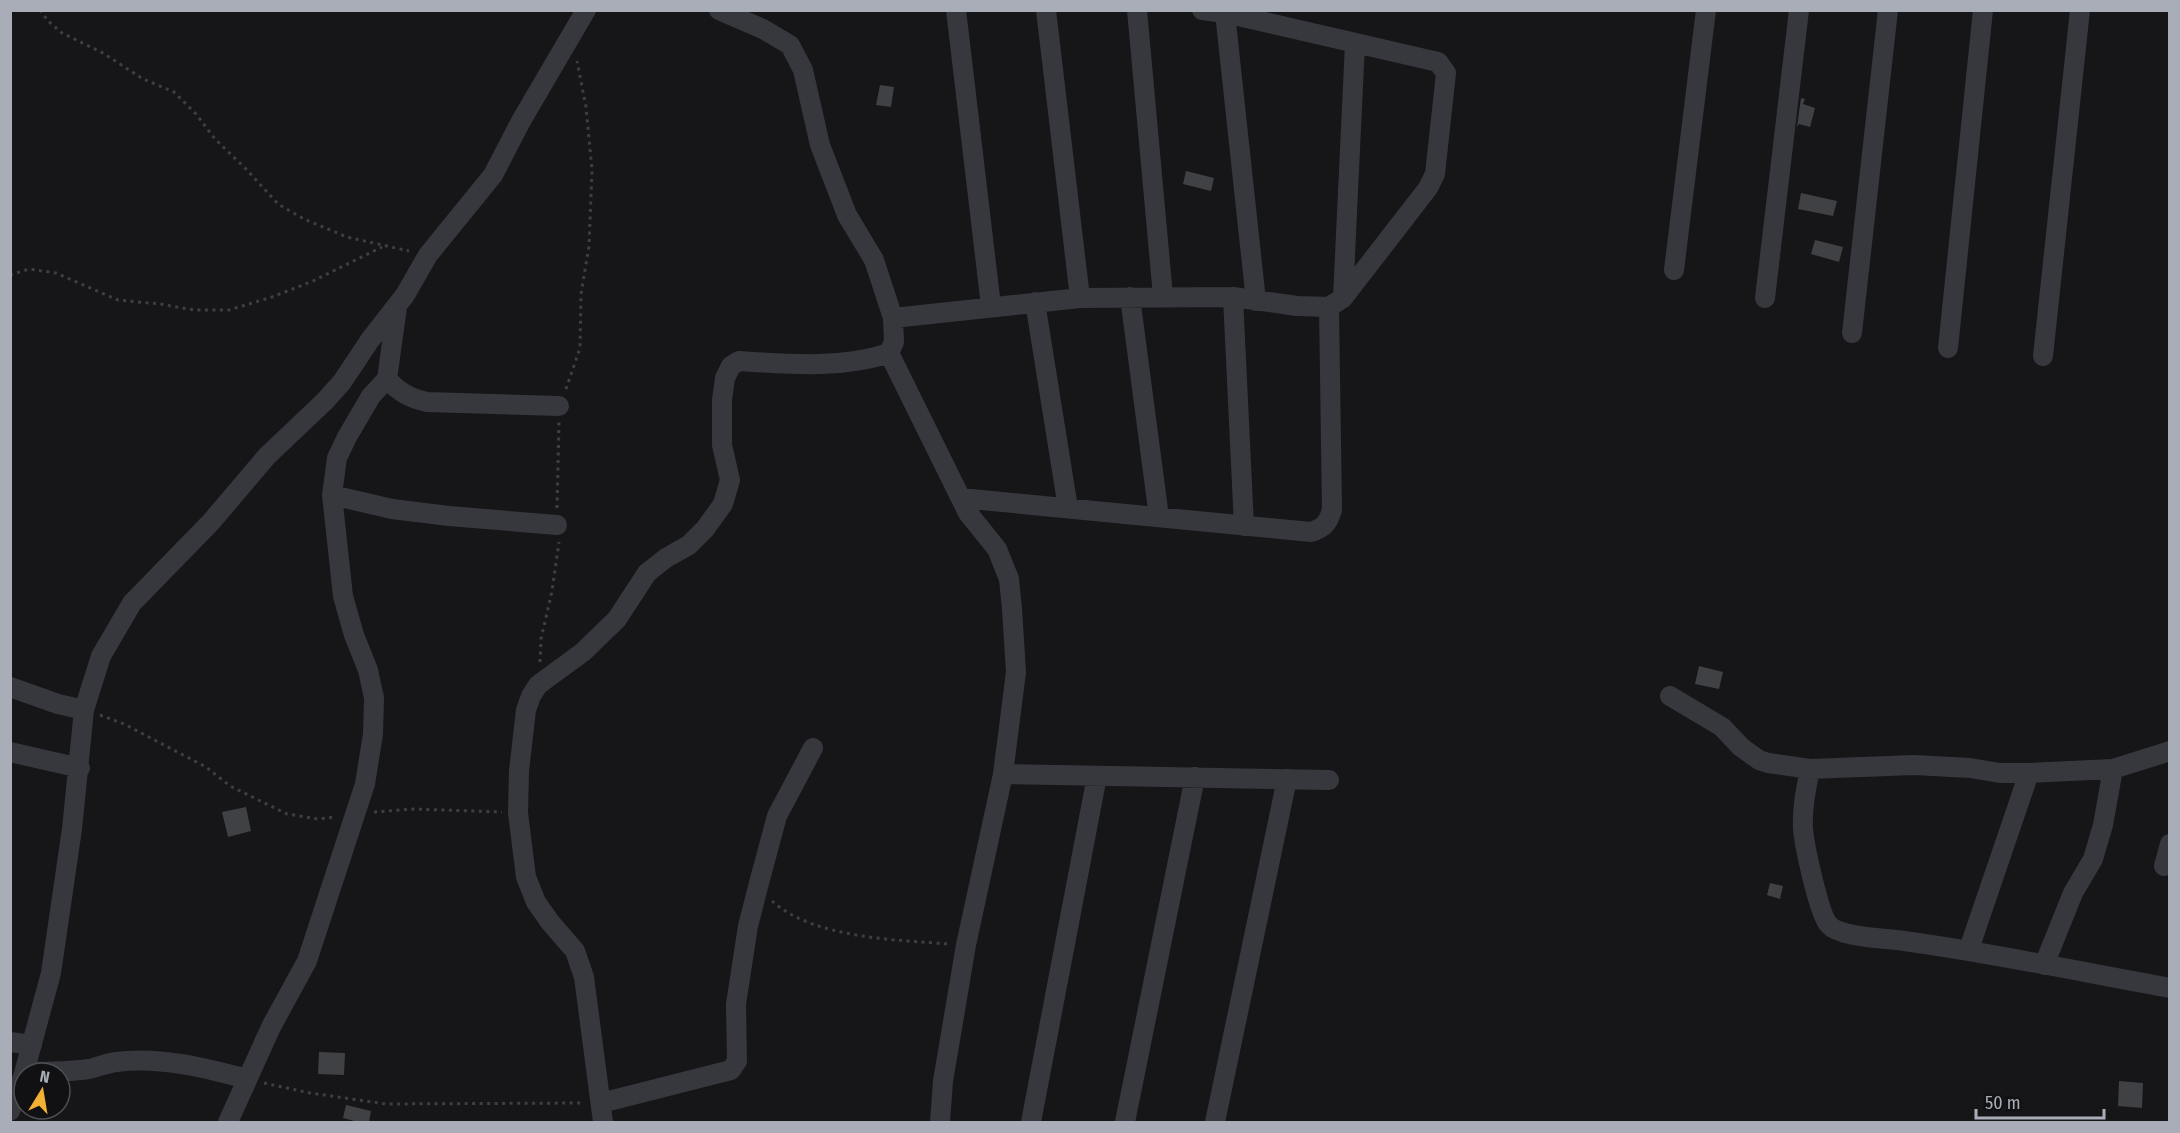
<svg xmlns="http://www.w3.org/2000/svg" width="2180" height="1133" viewBox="0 0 2180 1133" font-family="'Fira Sans Condensed',sans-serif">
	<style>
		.building { fill: #404145 }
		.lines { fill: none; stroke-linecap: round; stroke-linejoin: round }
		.path { stroke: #3d3f44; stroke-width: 3; stroke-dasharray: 3 4.5; stroke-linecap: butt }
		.street { stroke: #37383d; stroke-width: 20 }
	</style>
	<rect width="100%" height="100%" fill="#161618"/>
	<path class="building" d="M880,85L894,87L891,107L876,105Z
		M1801,98L1805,99L1803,104L1815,108L1810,127L1799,124L1797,127Z
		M1186,171L1214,178L1211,191L1183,184Z
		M1801,193L1837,201L1833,216L1798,209Z
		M1815,240L1843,247L1839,262L1811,254Z
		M1699,666L1723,672L1719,689L1695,684Z
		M246,807L251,831L228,837L222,812Z
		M1770,883L1783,886L1780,899L1767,895Z
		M319,1052L345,1053L344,1075L318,1074Z
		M2119,1081L2143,1083L2142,1108L2118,1106Z
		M346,1105L371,1111L369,1122H358L343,1118Z"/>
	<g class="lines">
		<path class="path" d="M40,10L48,21L62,33L103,53L143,79L174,92L196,114L215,139L246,169L278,204L304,219L347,237L409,251
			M10,275L29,269L56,273L118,300L160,304L194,310H229L272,297L313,281L382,247
			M566,389L580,348L581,294L589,246L592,170L586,107L577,61
			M557,508L559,422
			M540,662L541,639L552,591L559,542
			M100,715L124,724L206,767L230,786L287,814L318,819L335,817
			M374,812L414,809L502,812
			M772,901C813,938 895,940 949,944
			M264,1083L310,1093L386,1104L582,1103"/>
		<path class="street" d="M956,10L991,306
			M1046,10L1080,298
			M1137,10L1163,296
			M1225,13L1256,301
			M1674,270L1706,10
			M1130,297L1159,517
			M1233,297L1244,526
			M1343,298L1355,43
			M1765,298L1799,10
			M1035,302L1068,508
			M893,318L1080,298L1233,297L1297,306L1329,307L1343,298L1428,188L1435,174L1446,73L1438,62L1225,13L1202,10
			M1852,333L1888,10
			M1948,348L1983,10
			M889,353L968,513L997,549L1009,579L1012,609L1016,672L1003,774L966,945L943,1081L940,1122
			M2043,356L2080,10
			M387,379C399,392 409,398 427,402L559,406
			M332,495L392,509L449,516L557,525
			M961,498L1311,532C1324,528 1328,523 1332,510L1329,307
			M10,687L58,704L84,710
			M1670,696L1722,727L1741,747L1759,760L1768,763L1810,769L1914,765L1970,768L2000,773H2029L2113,769L2170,751
			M10,752L80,768
			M1810,769C1806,789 1802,808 1803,828C1804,844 1819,915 1829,925C1841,938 1886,938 1904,941C1993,953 2081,972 2170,988
			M1003,774L1329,780
			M2164,866L2170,844
			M1969,949L2029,773
			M2044,965L2073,893L2093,859L2103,825L2113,769
			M10,1042L32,1045
			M25,1072C46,1072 68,1072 89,1069C98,1067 107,1063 116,1062C159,1056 206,1068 247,1079
			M24,1073L51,973L72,829L84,710L101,656L132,603L211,522L267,456L325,401L342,382L370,340L405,295L428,255L493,175L521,121L586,10
			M601,1103L731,1070L737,1061L736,1004L748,926L759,883L777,816L813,748
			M10,1111L24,1074
			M228,1122L271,1027L307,961L365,784L373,734L374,698L368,670L354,635L343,596L332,495L337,458L347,437L371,396L387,379L397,307
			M603,1122L584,977L575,951L550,922L536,902L526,877L518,813L519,771L526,710L531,696L538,685L583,652L617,619L647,573L666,558L689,545L705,529L723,504L730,480L722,445V400L725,378L731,366L739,361C787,364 842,369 889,353L894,342L893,318L874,260L847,215L820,145L803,70L790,45L763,29L719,10
			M1031,1122L1097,776
			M1125,1122L1195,777
			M1215,1122L1287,779"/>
	</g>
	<rect width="2180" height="1133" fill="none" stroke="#a8adb8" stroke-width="24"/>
	<g transform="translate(42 1091) rotate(11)"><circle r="28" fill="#111113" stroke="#4d4f55" stroke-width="1.5"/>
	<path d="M0-4.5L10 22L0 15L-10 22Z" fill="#f2b134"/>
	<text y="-9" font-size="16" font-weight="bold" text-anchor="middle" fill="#a8adb8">N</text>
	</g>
	<path d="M1976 1109v9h128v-9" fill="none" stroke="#a8adb8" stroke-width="3"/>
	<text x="1985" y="1109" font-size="18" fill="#a8adb8" stroke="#111113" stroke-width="4.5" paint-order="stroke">50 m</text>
</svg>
